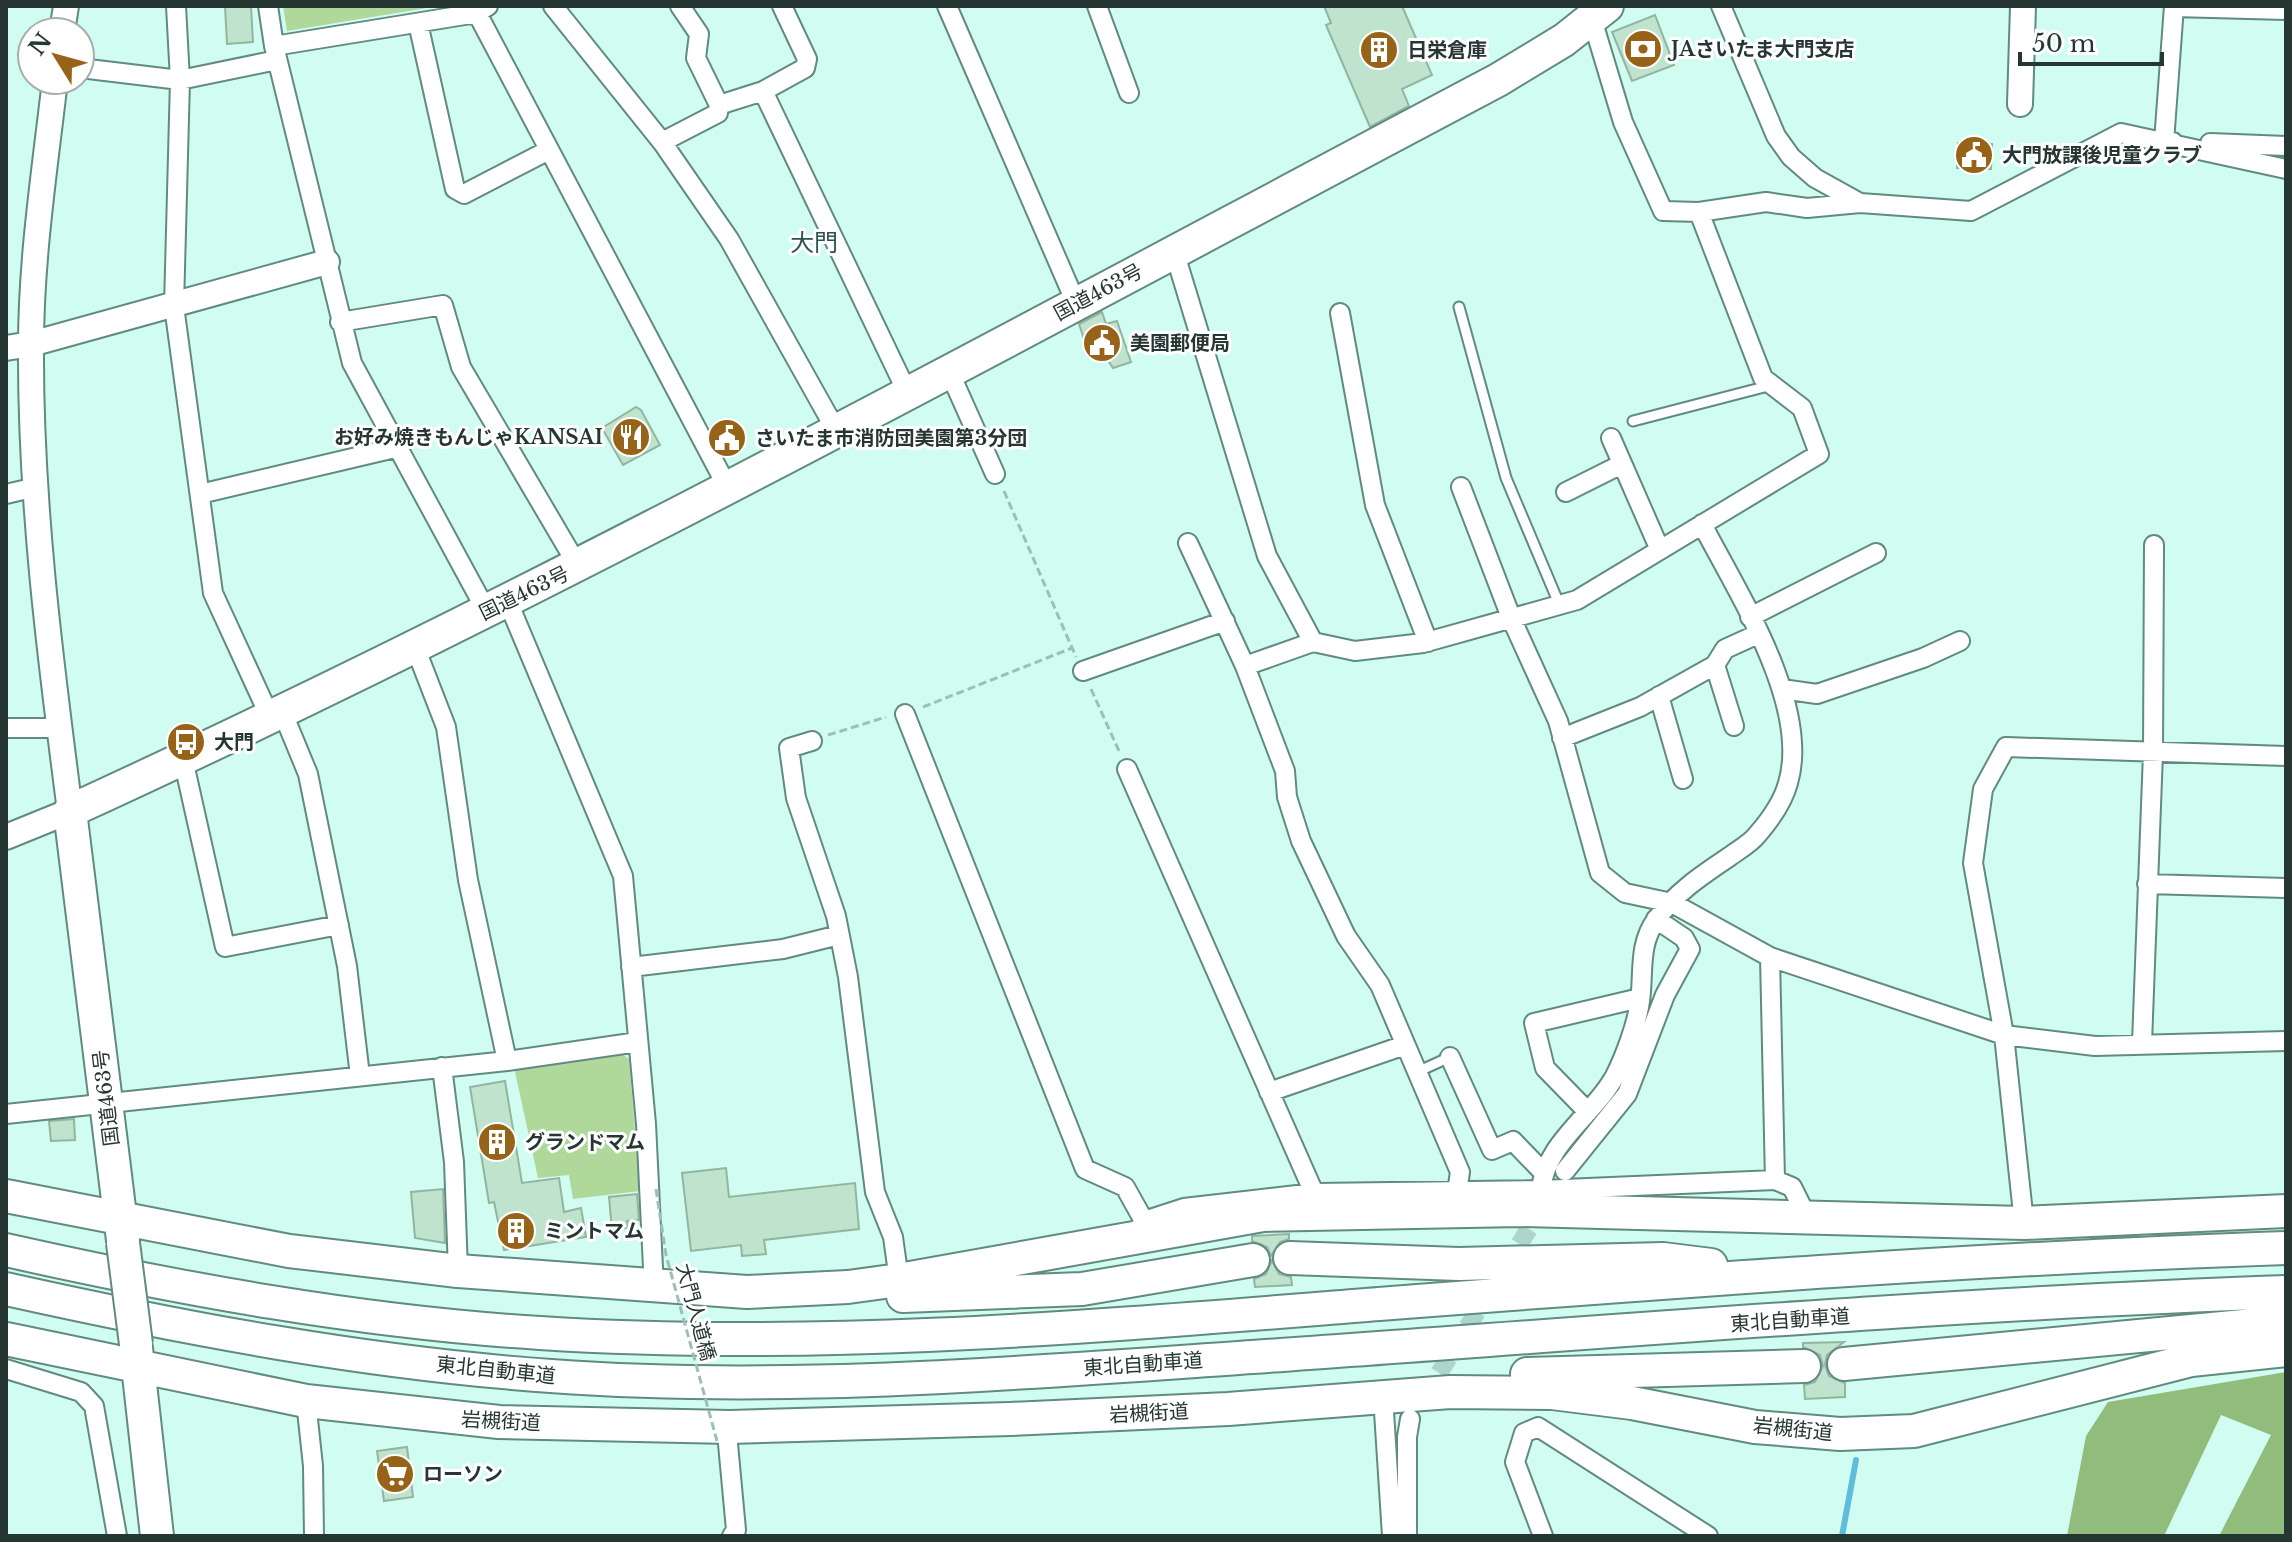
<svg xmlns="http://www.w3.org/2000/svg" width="2292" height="1542" viewBox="0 0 2292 1542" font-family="'Libre Baskerville','Noto Sans JP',serif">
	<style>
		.green { fill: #afd89a }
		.forest { fill: #92bc7c }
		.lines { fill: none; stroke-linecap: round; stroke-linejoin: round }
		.stream { stroke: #5ebddb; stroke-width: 6 }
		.building { fill: #c0e3cd; stroke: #93b59f; stroke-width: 2 }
		.street-tunnel { stroke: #aed5cb; stroke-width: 18; stroke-dasharray: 18 9; stroke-linecap: butt }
		.lane-casing { stroke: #618a81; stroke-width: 13 }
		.street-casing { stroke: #618a81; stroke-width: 22 }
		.secondary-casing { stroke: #618a81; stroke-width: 28 }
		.highway-casing { stroke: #618a81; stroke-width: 36 }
		.path { stroke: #9cc0b7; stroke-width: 3; stroke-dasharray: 8 4; stroke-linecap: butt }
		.lane { stroke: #fff; stroke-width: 9 }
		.street { stroke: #fff; stroke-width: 18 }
		.secondary { stroke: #fff; stroke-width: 24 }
		.highway { stroke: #fff; stroke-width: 32 }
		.highway-bridge-casing { stroke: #618a81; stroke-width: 36; stroke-linecap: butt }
		.path-bridge { stroke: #9cc0b7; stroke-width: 3; stroke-dasharray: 8 4; stroke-linecap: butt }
		.highway-bridge { stroke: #fff; stroke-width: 32 }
		.labels { text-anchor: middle; stroke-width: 6; stroke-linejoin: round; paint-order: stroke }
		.poi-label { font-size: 20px; font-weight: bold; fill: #263733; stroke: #fefefe; text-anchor: start }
		.street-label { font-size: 20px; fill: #263733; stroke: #fefefe }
		.quarter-label { font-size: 24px; fill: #2c544c; stroke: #fefefe }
	</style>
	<rect width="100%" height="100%" fill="#d0fcf1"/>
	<path class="green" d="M283,6H439L287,31Z
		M621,1053L629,1059L640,1191L573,1199L569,1175L538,1178L514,1067Z"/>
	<path class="forest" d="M2286,1372V1536H2219L2271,1435L2221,1415L2164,1536H2067L2086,1436L2108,1402Z"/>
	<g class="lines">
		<path class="stream" d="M1842,1536L1856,1460"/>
	</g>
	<path class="building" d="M225,6H251L253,42L227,44Z
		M1324,6H1402L1432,75L1402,89L1409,106L1370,127L1326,25L1331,23Z
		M1655,15L1674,65L1632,81L1612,32Z
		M1958,143L1992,144L1991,169L1957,168Z
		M1102,312L1106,324L1117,321L1131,362L1113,368L1103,353L1090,357L1079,324Z
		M636,407L641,410L660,445L623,465L602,428Z
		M732,424L742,442L724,452L714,434Z
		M505,1081L522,1183L559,1178L564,1212L581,1208L586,1237L504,1250L494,1202L489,1203L470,1087Z
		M74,1119L75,1140L51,1141L49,1121Z
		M726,1168L729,1197L855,1183L859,1229L764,1240L766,1254L742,1256L741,1245L691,1251L682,1173Z
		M443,1189L445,1243L415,1238L411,1192Z
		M637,1194L639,1220L627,1221L628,1228L612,1230L609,1197Z
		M1289,1234V1239L1280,1242L1271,1256L1267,1247L1252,1241V1236Z
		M1272,1260L1279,1274L1291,1277L1292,1285L1255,1287L1254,1279L1266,1274Z
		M1844,1342L1827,1355L1825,1365L1829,1376L1845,1383V1397L1805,1399L1804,1385L1815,1382L1823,1366L1820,1355L1803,1347V1343Z
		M407,1447L413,1497L384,1501L377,1451Z"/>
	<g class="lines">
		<path class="street-tunnel" d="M1505,1267L1542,1208
			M1425,1396L1489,1292"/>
		<g class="lane-casing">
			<path id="lane" d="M1459,307L1506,478L1560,606
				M1633,421L1772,385
				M1417,1072L1450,1057"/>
		</g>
		<g class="street-casing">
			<path id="street" d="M176,6L180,80L174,306L213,593L270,717
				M268,6L274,46L352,363L487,612
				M553,6L662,142L729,239L837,432
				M947,6L1076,303
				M1097,6L1129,93
				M1721,6L1776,136L1791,157L1815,178L1860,203L1971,211L2121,133L2286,169
				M2174,7L2286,10
				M477,13L729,490
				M1592,19L1623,122L1663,211L1699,212L1766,202L1807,208L1860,203
				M418,23L455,189L464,194L549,150
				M274,46L477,13L488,6
				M80,68L180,80L277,60
				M763,91L908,394
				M719,105L763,91L805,68L807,59L782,6
				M662,142L718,113L719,105L696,58L699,34L680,6
				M2173,142H2164L2174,6
				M2210,143L2286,146
				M1174,251L1267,556L1313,642L1355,651L1423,643L1577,600L1819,454L1802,408L1763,378L1699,212
				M1340,313L1375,505L1428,642
				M340,322L443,305L461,367L578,566
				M949,371L995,474
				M1611,438L1660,550
				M1461,487L1512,620L1558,721L1600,873L1625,893L1672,903L1770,957L2004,1035L2095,1046L2286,1041
				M1566,492L1622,464
				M6,494L36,487
				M200,494L395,448
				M1188,543L1245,666L1285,771L1287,797L1301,841L1346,936L1380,985L1460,1172L1457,1192
				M508,602L623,876L646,1124L654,1288
				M1750,617L1876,553
				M1715,665L1734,726
				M1245,666L1313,642
				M1083,671L1225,621
				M1782,689L1817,694L1923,658L1960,641
				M1659,696L1683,779
				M282,711L308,774L347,966L360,1076
				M905,714L1085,1169L1125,1187L1144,1221
				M6,728H60
				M1562,738L1640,707L1715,665L1725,649L1758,634
				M812,741L789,748L796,798L836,916L848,977L875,1192L893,1237L899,1280
				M183,759L225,947L339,925
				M1127,769L1314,1193
				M2147,884L2286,888
				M1770,957L1775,1180
				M631,967L783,949L839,935
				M2142,1043L2153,753L2154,545
				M1450,1057L1492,1150L1513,1141L1543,1172
				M507,1061L638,1042
				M442,1067L454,1162L458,1271
				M1269,1092L1405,1045
				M1588,1112L1545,1068L1534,1023L1640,998
				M6,1114L507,1061L468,880L446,727L415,647
				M1565,1171L1627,1094L1665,995L1690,949L1684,938L1656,919
				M1541,1190C1545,1143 1594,1115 1615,1076C1625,1056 1637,1024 1640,1001C1644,973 1638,945 1656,920C1675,893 1702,875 1729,857C1738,850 1750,844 1757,835C1770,820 1783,802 1788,783C1811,705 1737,592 1702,524
				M2024,1223L2004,1035L1973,863L1983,789L2006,747L2286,756
				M1134,1236L1144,1221L1184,1208L1314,1193L1541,1190L1775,1180L1792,1187L1806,1215
				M6,1369L81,1392L94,1406L117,1536
				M1383,1396L1392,1536
				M306,1401L313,1466L314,1536
				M730,1427L728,1444L736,1530L732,1536
				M1407,1536V1437L1410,1419
				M1543,1536L1515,1462L1524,1433L1538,1427L1708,1536"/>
		</g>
		<g class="secondary-casing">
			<path id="secondary" d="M62,32L66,6
				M2020,104L2023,6
				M6,348L31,344L327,262
				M6,837L70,811C50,657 30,501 31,346C31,257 45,168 55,80"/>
		</g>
		<g class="highway-casing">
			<path id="highway" d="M6,1196L289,1251L458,1271L747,1292L848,1287L899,1280L1263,1215L1520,1210L2024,1223L2286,1211
				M123,1240L70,811C557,588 1025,330 1498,80L1564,40L1607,6
				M6,1250C180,1289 361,1322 540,1333C820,1351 1100,1326 1379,1304C1681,1281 1983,1258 2286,1248
				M1290,1258L1459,1264L1663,1259L1711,1265
				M6,1289C186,1329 367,1363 551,1376C781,1393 1022,1373 1252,1357C1597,1333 1941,1304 2286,1292
				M903,1296L1082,1289L1253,1260
				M6,1339L306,1401L499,1422L730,1427L1010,1419L1228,1409L1450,1392L1552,1393L1632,1403L1755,1427L1840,1434L1914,1431L2191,1360L2286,1350
				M136,1348L157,1536
				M1844,1364L2286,1322
				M1527,1374L1804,1366"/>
		</g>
		<path class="path" d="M1004,491L1076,657
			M1091,689L1119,751
			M923,707L1072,648
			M828,735L886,717"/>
		<use href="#lane" class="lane"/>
		<use href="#street" class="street"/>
		<use href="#secondary" class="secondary"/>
		<use href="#highway" class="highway"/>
		<g class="highway-bridge-casing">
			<path id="highway-bridge" d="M123,1243L136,1344"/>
		</g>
		<path class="path-bridge" d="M656,1189L666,1255L717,1441"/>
		<use href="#highway-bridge" class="highway-bridge"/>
	</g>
	<defs>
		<g id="bank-disc" transform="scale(2)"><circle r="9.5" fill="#976318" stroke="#fefefe"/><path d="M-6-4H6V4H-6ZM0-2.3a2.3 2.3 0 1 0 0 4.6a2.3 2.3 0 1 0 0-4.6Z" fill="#fff"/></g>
		<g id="building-disc" transform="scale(2)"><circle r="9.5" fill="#976318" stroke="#fefefe"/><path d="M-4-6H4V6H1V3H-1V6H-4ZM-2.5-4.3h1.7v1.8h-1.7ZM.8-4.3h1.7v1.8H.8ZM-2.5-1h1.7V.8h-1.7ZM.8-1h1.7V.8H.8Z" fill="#fff"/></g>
		<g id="civic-disc" transform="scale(2)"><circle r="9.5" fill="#976318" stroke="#fefefe"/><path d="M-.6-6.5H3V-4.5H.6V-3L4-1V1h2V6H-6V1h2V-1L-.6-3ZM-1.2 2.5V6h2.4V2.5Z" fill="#fff"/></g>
		<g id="restaurant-disc" transform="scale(2)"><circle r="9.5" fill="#976318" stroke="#fefefe"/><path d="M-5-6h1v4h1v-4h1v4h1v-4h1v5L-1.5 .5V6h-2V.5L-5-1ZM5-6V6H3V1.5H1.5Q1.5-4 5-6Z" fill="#fff"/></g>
		<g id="bus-disc" transform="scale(2)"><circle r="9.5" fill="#976318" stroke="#fefefe"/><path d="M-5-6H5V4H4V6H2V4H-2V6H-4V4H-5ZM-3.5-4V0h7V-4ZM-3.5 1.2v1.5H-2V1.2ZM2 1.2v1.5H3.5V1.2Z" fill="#fff"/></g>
		<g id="supermarket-disc" transform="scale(2)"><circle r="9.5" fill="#976318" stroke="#fefefe"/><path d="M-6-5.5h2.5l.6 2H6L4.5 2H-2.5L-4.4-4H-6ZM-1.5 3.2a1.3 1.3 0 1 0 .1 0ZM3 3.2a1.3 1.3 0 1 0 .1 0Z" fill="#fff"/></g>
	</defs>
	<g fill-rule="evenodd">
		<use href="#bank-disc" x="1643" y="49"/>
		<use href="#building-disc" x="1379" y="50"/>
		<use href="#civic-disc" x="1974" y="155"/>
		<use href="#civic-disc" x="1102" y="343"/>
		<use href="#restaurant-disc" x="631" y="437"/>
		<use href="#civic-disc" x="727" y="438"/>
		<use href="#bus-disc" x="186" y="742"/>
		<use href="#building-disc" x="497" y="1142"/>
		<use href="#building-disc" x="516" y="1231"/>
		<use href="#supermarket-disc" x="395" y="1474"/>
	</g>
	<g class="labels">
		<g class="poi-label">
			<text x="1671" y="56">JAさいたま大門支店</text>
			<text x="1407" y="57">日栄倉庫</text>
			<text x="2002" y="162">大門放課後児童クラブ</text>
			<text x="1130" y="350">美園郵便局</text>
			<text x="603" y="444" text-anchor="end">お好み焼きもんじゃKANSAI</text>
			<text x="755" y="445">さいたま市消防団美園第3分団</text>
			<text x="214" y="749">大門</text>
			<text x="525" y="1149">グランドマム</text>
			<text x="544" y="1238">ミントマム</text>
			<text x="423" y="1481">ローソン</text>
		</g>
		<g class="street-label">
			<text transform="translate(1098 292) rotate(-28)" y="7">国道463号</text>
			<text transform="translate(524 593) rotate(-26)" y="7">国道463号</text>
			<text transform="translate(106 1098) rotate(-97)" y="7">国道463号</text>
			<text transform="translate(696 1312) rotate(75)" y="7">大門人道橋</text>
			<text transform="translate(1790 1320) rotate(-4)" y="7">東北自動車道</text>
			<text transform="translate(1143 1364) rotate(-4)" y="7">東北自動車道</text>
			<text transform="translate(496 1370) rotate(6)" y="7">東北自動車道</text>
			<text transform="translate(1149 1413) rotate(-3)" y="7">岩槻街道</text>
			<text transform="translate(501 1421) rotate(3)" y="7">岩槻街道</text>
			<text transform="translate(1793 1429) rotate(6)" y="7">岩槻街道</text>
		</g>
		<g class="quarter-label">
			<text x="814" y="251">大門</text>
		</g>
	</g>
	<rect width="2292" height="1542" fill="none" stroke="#263733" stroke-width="16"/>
	<g transform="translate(56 56) rotate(307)"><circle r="38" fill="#fefefe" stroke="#a8aead" stroke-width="2"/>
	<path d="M0-6L14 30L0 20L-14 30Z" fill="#976318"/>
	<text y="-12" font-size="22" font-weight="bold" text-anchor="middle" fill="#263733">N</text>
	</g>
	<path d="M2020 52v12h142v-12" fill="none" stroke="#263733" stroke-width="4"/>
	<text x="2032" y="52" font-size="24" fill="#263733" stroke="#fefefe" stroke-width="6" paint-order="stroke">50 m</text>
</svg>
